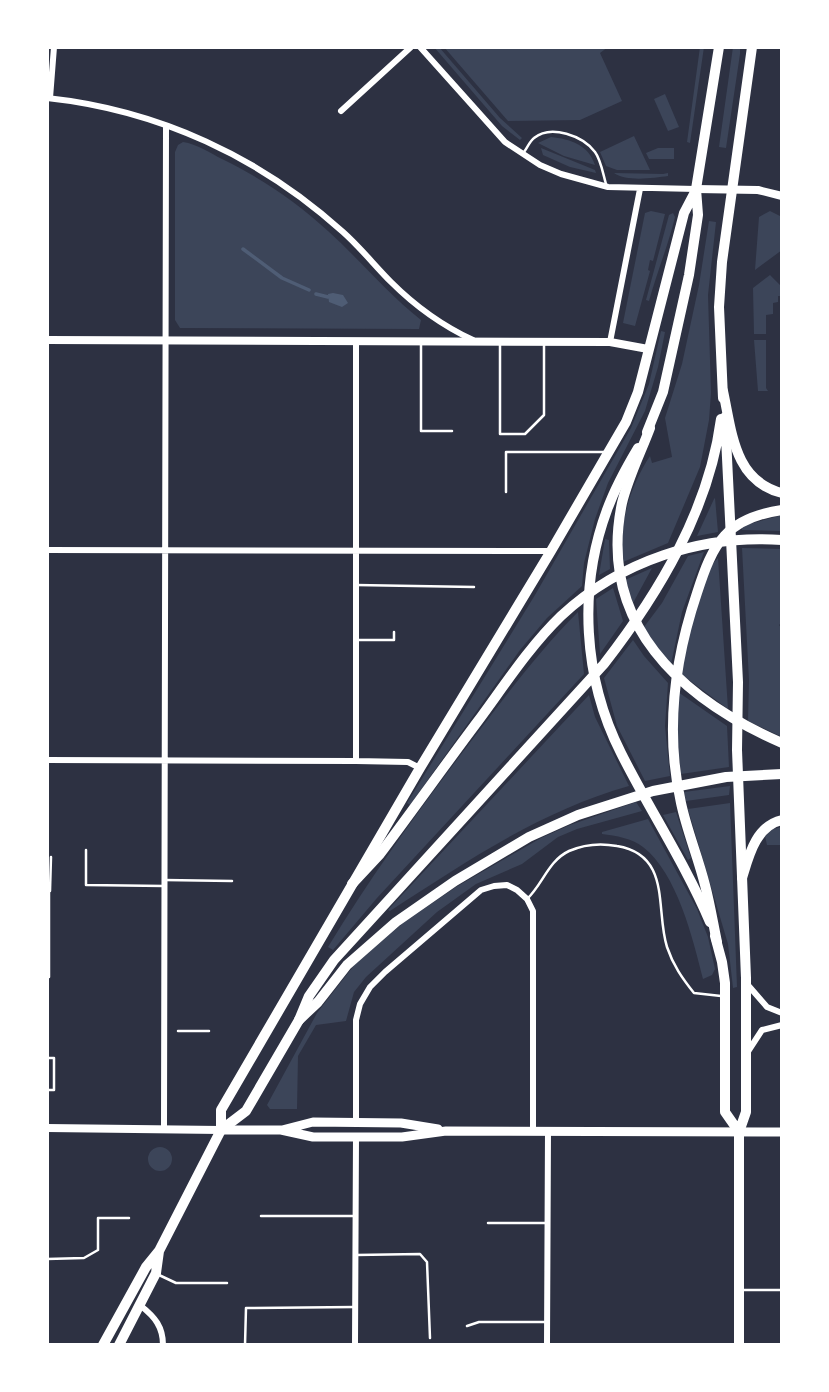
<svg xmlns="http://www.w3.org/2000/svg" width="829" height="1392" viewBox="0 0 829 1392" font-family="Inter,sans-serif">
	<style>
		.green { fill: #3c4559 }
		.water { fill: #4f5d75 }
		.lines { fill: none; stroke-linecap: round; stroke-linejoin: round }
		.stream { stroke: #4f5d75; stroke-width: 3.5 }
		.service { stroke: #fff; stroke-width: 2.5 }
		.minor { stroke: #fff; stroke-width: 6 }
		.tertiary { stroke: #fff; stroke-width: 8 }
		.secondary { stroke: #fff; stroke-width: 9 }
		.primary { stroke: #fff; stroke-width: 10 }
		.motorway { stroke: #fff; stroke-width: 10 }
	</style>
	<rect width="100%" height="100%" fill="#2d3142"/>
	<path class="green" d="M434,47H439L500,118L522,138L520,140L502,126Z
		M444,47H608L600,53L622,101L580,120L508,121Z
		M700,47H704L690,143L687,142Z
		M733,47H740V54L726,148L719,147Z
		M665,94L679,127L668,131L654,99Z
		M634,136L650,170H617L606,166L600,152Z
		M551,137C570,139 589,145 595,165L564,156L538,143Z
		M183,142C197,144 210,153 222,159C261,178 297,202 328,231C360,260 387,293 421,320L419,329L180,328L175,320V152L178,145Z
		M541,148L595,170L596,173L570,167L543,155Z
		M658,148H674V159H649L646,153Z
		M614,173L663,174L668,173V176C653,178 627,182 614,173Z
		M651,211L665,214L653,261L650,260L648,270L650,271L635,326L623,323L645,213Z
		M770,211L782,217V250L755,270L759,217Z
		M673,213L675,217C668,246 657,272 649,301L646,300L669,215Z
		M709,221L716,222L708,295L711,393L709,420L700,467L668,543L623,562C618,526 630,486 650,456L652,463L672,457L665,418L682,364L699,285Z
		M770,275L782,287V296H778V302L773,303V314L766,315V334H754L753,288Z
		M661,331L665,332L658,367L645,411L608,483L595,519L584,563L582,586L547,618L520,650L410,805L407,803L535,595L631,428L649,384Z
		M754,340H766V388L768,391H758Z
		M715,498L718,532L697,536L714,499Z
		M782,515V531L742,530V526Z
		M605,539L609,540L610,569L599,575Z
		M742,548L782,549V622L779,625L782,629V737L748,721L749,680Z
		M704,552L682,612L671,664L660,652L644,627L662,603L688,556Z
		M718,558L728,709L681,674C688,645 698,577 718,558Z
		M652,568L633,603L625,580Z
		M613,588L623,621L600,654L596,599Z
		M578,612L584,674L377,898L333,950L328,947C373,873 423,804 475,736C508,693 540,650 578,612Z
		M633,640L644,656L668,683L665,726L670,776L645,781L617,726L604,678Z
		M678,692L727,726L729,767L681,774L677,737Z
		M589,695L595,717L629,786C540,811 466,862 390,911L388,910Z
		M730,786L729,795L686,801L684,792Z
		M636,802L642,811L577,829L558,837L522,864L476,884L437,912L366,977L354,992L346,1021L316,1025L298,1056L297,1109H270L267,1105L317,1013L355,964L403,923L456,887L541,838L570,825Z
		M730,803L737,987L733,988L728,944L688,809Z
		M676,812L691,858L688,860L663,815Z
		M648,819L697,909L708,937L715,969L712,975L703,979C693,939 677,873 643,847C632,838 616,836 602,834V832Z
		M782,827V845H767L765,836L773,829Z
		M148 1159a12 12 0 1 1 24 0a12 12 0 1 1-24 0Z"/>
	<path class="water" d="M333,293L343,295L348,303L342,307L329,302L328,294Z"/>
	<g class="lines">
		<path class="stream" d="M243,249L282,278L309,290
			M316,294L328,297"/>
		<path class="service" d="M524,152C527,148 530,141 534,138C551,124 583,136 595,152C601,160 603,174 606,184
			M500,343V434H525L544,415V345
			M421,345V431H452
			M506,492V452H606
			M356,585L474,587
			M356,640H394V632
			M86,850V885L164,886
			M164,880L232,881
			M50,891L51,857
			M47,892H49V936H47
			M527,899C543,884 548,861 569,851C585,844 601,843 617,846C672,855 655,910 667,947C673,965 682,978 694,993L721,996
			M49,977V936
			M178,1031H209
			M47,1058H54V1090H47
			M261,1216H355
			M488,1223H548
			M356,1255L420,1254L427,1262L430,1338
			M47,1259L84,1258L98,1250V1218H129
			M159,1275L176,1283H227
			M742,1290H782
			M467,1326L479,1322H547
			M47,1345H48
			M245,1345L246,1308L355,1307"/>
		<path class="minor" d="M420,47L505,142L540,165L561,174L608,187L696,189
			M47,98C159,110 260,157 343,232C360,247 375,266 391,282C415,306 443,326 473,340
			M50,98L54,47
			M341,111L411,47
			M356,341V761
			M610,342L640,189
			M47,550L551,551
			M47,760L356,761L408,762L420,768
			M747,984L767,1007L782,1013
			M747,1053L762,1030L782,1025
			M356,1122V1020L360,1004L370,987L385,972L481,890L494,886L507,885L517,890L527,899L533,911V1131
			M164,1129L166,126
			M141,1306C155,1317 163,1327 163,1345
			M355,1345L356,1137
			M547,1345L548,1131"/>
		<path class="tertiary" d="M696,189L758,190L782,196
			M47,340L610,342L648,349
			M47,1128L221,1130"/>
		<path class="secondary" d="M221,1130H281L313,1137H402L446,1131L782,1132
			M282,1130L313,1122L401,1123L438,1129"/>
		<path class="primary" d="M723,398L719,307L722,262L752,47
			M725,417L738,682L737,750L746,978V1112L739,1132V1345
			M647,432L663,392L689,275L698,215L696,189L719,47
			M638,448C626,468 615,488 607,510C578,588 583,678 621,753C649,809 685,863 710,922
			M715,936L722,962L725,983V1112L739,1132
			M221,1130V1110L420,768L551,551L626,422L638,392L684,213L695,192
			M103,1345L146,1267L159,1251L221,1130L246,1111L299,1020L309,996L334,960L604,664C659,593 709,510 721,419
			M119,1345L156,1273L159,1251"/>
		<path class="motorway" d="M723,391C732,432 734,481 782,493
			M650,428C641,452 628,478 622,503C597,623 681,699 782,743
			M742,878C749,855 756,826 782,820
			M352,884L380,854C413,810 445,765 478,721C504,686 529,647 561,616C620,561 702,534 782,540
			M717,942C713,923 710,904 705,885C698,857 687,831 681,803C665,732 674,661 697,593C713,543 726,518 782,510
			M299,1020L318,1002L347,965L396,922L455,881L529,837L578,815L653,791L726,777L782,774"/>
	</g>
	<rect width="829" height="1392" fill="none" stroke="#ffffff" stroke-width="98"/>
</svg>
